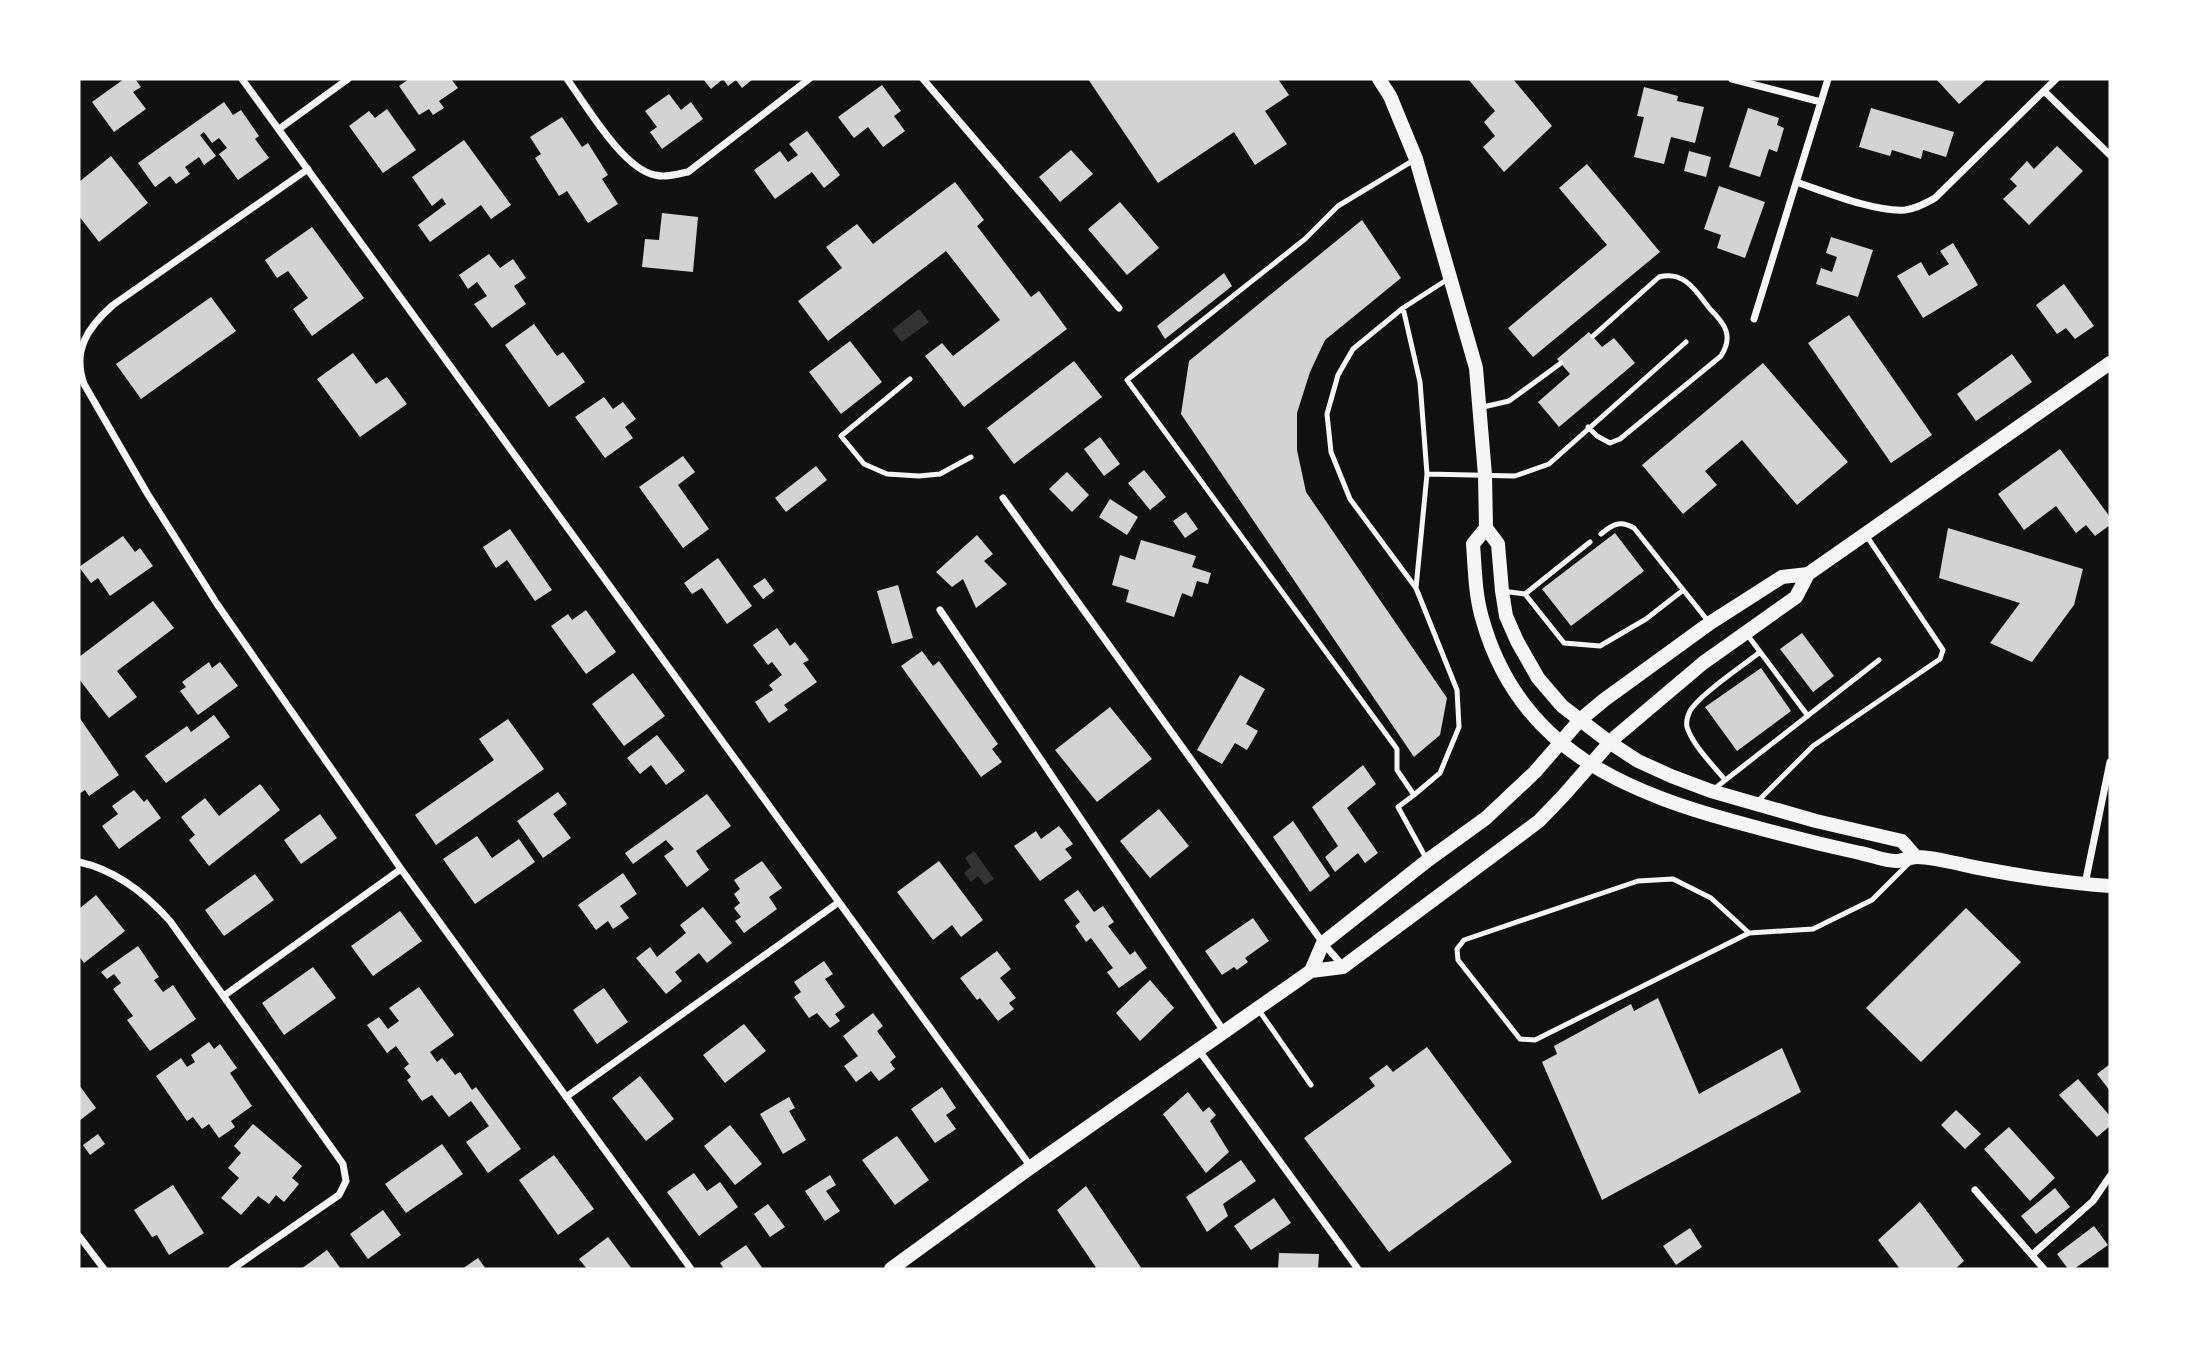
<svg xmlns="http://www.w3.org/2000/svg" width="2189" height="1348" viewBox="0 0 2189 1348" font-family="Rubik,sans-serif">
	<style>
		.water { fill: #333 }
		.building { fill: #d3d3d3 }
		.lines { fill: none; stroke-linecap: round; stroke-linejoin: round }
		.service { stroke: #f5f5f5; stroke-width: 5 }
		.minor { stroke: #f5f5f5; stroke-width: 7 }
		.secondary { stroke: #f5f5f5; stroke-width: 14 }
	</style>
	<rect width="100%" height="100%" fill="#111"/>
	<path class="water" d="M919,309L929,322L902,342L892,330Z
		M974,851L994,879L985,885L978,876L971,882L964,873L971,867L965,858Z"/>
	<path class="building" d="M124,79H135L141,87L133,92L146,109L114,132L92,102Z
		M409,79H451L458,88L439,101L444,108L433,115L429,109L419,115L399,86Z
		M703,79H753L742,88L736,80L728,86L723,79L711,89Z
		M1088,79H1278L1289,95L1265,111L1287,144L1255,165L1234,132L1158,183Z
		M1468,79H1513L1552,126L1504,172L1483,147L1495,136L1484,122L1495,111Z
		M1936,79H1987L1959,104Z
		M882,85L901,111L894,116L905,131L883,147L868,127L854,138L838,117Z
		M1644,87L1678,96L1677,101L1704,107L1695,143L1671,137L1664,164L1634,157L1644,117L1637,116Z
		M669,94L681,110L691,102L703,119L662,149L650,132L657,127L645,111Z
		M224,102L233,115L241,110L259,136L255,139L269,158L238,180L219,154L227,148L219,138L212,143L204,132L200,135L216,156L204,165L199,157L185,167L190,174L176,184L170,176L155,187L138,163Z
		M1748,108L1779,118L1777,125L1784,128L1777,152L1769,149L1760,177L1729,167Z
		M1871,108L1954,132L1946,157L1923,150L1921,159L1892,150L1890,156L1859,147Z
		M387,109L416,150L383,173L349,126L369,111L375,118Z
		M562,117L582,147L588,143L608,175L602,179L618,204L588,223L567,191L559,196L535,158L541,154L530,137Z
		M807,131L840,175L824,188L812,172L775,199L754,170L780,151L788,162L798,155L789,144Z
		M464,140L511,205L491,219L481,205L430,242L418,225L446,204L442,198L432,206L412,177Z
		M2057,146L2083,171L2029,225L2003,199L2017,186L2010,179L2027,161L2034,169Z
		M1071,150L1093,174L1060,202L1039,177Z
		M1689,151L1711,157L1706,177L1684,171Z
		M111,156L148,203L99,242L79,216V182Z
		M1587,164L1660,252L1533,357L1508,328L1607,245L1559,188Z
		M955,182L984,220L977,226L1031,297L1039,291L1067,329L964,407L925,356L942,343L953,356L1000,320L946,251L828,341L798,301L842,268L826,247L857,224L873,244Z
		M1719,186L1765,202L1745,258L1717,248L1721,235L1704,229Z
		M1120,202L1159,248L1127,275L1088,229Z
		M662,213L698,217L693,272L642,267L645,239L659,240Z
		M1362,220L1401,278L1325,340L1310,372L1297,413V450L1306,492L1447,698L1440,735L1414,757L1181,414L1189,361Z
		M312,227L364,298L312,336L293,309L308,298L288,271L277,278L265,260Z
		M1831,237L1873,250L1858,297L1816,284L1821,268L1832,272L1837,257L1826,253Z
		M1953,243L1978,285L1923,318L1897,276L1921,262L1929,276L1949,264L1940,251Z
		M489,254L500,268L513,259L526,278L514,286L526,304L492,328L474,304L487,296L477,282L468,289L459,275Z
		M1224,273L1232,286L1165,339L1157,326Z
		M2064,284L2094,326L2075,339L2066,328L2057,334L2036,305Z
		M211,297L236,331L141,399L116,364Z
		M1849,315L1932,435L1891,463L1808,343Z
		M534,324L557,356L563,352L585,382L549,407L505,345Z
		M1589,332L1602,347L1614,338L1635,363L1559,427L1538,402L1570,374L1557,359Z
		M850,341L882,382L841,414L809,372Z
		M353,353L376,384L387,377L407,404L360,437L317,379Z
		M2012,354L2032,382L1976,421L1957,394Z
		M1074,361L1102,397L1014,464L987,428Z
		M1763,363L1848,462L1797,505L1742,440L1705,471L1717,485L1683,514L1642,465Z
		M604,397L613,409L623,402L636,419L625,427L633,438L605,458L575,417Z
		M1100,437L1120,464L1104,476L1084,449Z
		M2060,449L2110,517V525L2095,536L2086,525L2076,533L2056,506L2024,530L1998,494Z
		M683,456L695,472L678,485L709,529L683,548L639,487Z
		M816,466L827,480L786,512L775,498Z
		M1144,470L1166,497L1150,510L1128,483Z
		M1067,472L1089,495L1072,512L1049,489Z
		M1110,499L1138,517L1127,535L1099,517Z
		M1186,512L1198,529L1185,538L1173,521Z
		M1948,528L2083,569L2074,605L2032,662L1990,643L2020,603L1939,578Z
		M510,529L552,590L535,601L507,560L496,568L483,547Z
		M1615,533L1644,571L1571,626L1542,589Z
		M977,535L993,554L984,561L1007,584L976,608L963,579L952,587L936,572Z
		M123,536L135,552L140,548L153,566L110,596L98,578L91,583L79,567Z
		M1141,540L1196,556L1192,567L1211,573L1208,584L1197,581L1192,597L1182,593L1174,617L1126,602L1129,590L1112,585L1120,555L1135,560Z
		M718,558L752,606L727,624L702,588L692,594L684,583Z
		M765,578L774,591L763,599L753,586Z
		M898,585L913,638L892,644L877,591Z
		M153,601L174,628L117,671L137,697L109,718L79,679V657Z
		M586,610L616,652L586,674L551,626L568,614L572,620Z
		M777,628L790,646L795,642L809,660L803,663L817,682L784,705L788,710L769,723L755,702L773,690L769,685L782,675L772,662L768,665L753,645Z
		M1802,633L1834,676L1813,692L1780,649Z
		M922,651L933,666L939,661L998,744L992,749L1002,762L981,777L901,666Z
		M209,662L212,668L220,662L238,686L198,715L180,691L186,687L182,682Z
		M1761,668L1791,711L1737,751L1705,707Z
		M633,673L665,716L624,746L592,704Z
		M1240,675L1265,689L1246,724L1258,731L1247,750L1235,743L1222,764L1197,750Z
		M1110,707L1152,759L1097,802L1055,750Z
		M214,715L230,737L166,783L145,756L187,726L191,732Z
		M79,717L119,775L89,796L85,790L79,794Z
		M508,719L544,769L436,845L415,815L494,760L479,739Z
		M657,735L685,771L666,785L651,765L640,774L627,758Z
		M1363,765L1376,784L1347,808L1378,853L1365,863L1358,853L1335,872L1325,857L1338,846L1312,807Z
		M260,784L280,810L209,866L189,840L195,835L181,817L205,798L219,816Z
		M134,790L144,802L147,799L161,818L119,849L102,826L118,814L112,806Z
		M558,792L567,804L553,814L571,838L543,858L517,821Z
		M707,794L731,826L696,851L709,870L687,887L664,856L674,849L666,840L633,864L625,853Z
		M1159,809L1189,846L1150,878L1120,841Z
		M320,814L337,838L301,864L284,840Z
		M1293,821L1330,876L1310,892L1273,837Z
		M1059,826L1073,844L1065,849L1072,858L1040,881L1014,846L1036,831L1041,839Z
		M477,836L492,858L519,839L535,862L475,904L443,859Z
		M762,861L782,888L769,897L777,909L744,933L735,921L741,917L734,908L740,903L734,894L740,889L734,880Z
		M939,861L983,920L961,937L952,925L933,940L897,892Z
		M623,873L637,894L620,906L629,918L613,929L608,921L596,930L578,905Z
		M255,874L274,900L224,936L205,910Z
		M1078,890L1094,912L1103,906L1114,922L1108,926L1130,955L1135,951L1147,968L1119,988L1107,972L1113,968L1091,938L1086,942L1075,926L1080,922L1064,900Z
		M96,895L125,931L84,963L79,956V909Z
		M703,907L732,943L707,963L699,953L675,972L682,981L666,994L636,958L650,947L657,957L686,933L680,925Z
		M1966,908L2021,962L1921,1062L1866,1008Z
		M400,911L422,941L373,976L351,946Z
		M1253,918L1269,941L1245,958L1248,962L1237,970L1234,967L1222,975L1205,951Z
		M138,946L159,977L154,980L163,992L173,985L196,1019L150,1051L127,1020L133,1016L113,989L121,983L114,974L107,979L101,972Z
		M997,951L1011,969L1000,978L1016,998L1009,1003L1014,1009L998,1021L980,998L977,1000L960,978Z
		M824,961L833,974L825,979L845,1007L835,1014L840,1021L830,1028L817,1013L809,1018L794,997L801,992L794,982Z
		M313,967L336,998L284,1035L262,1003Z
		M1150,980L1174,1008L1140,1041L1116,1013Z
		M419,987L454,1035L430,1052L437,1062L442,1058L455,1075L460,1072L472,1090L476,1087L521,1149L488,1173L466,1142L489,1126L471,1101L449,1117L432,1095L422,1101L407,1080L411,1077L404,1068L409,1064L396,1046L387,1053L367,1025L379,1017L388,1029L399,1021L389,1008Z
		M604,988L628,1022L597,1044L573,1010Z
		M1658,998L1699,1094L1782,1048L1801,1092L1602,1200L1542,1062L1557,1054L1554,1046L1631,1004L1634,1011Z
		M873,1013L883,1026L877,1031L896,1057L890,1062L895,1069L879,1081L871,1071L856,1082L844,1066L858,1056L843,1036Z
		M744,1024L766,1051L725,1083L703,1055Z
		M209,1042L214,1049L220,1044L237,1068L230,1073L252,1106L231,1121L235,1127L219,1138L209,1124L202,1129L193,1117L187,1121L156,1076L181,1058L187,1067L195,1062L191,1055Z
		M1427,1047L1512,1162L1389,1252L1304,1138L1375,1086L1369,1078L1387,1065L1393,1072Z
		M2110,1064V1091L2097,1074Z
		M640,1076L674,1119L646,1141L612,1098Z
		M2078,1079L2110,1116V1126L2097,1137L2059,1095Z
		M79,1085L96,1108L79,1121Z
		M942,1087L956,1108L946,1115L956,1129L935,1143L911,1109Z
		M1188,1092L1203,1112L1209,1107L1216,1115L1210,1121L1229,1152L1206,1173L1163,1114Z
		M789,1097L795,1108L789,1111L806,1140L783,1154L760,1114Z
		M1956,1110L1981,1134L1965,1149L1941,1125Z
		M253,1124L302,1166L292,1178L299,1184L284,1202L276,1195L269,1204L258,1196L241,1215L221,1198L239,1178L228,1168L241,1153L234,1146Z
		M730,1125L762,1164L735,1185L704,1146Z
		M2009,1127L2055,1178L2030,1201L1984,1149Z
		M98,1134L105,1144L90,1155L83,1145Z
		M897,1136L929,1180L895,1205L862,1160Z
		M442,1144L463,1174L406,1213L385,1184Z
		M554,1155L594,1209L558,1235L519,1180Z
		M1241,1160L1256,1181L1223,1204L1228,1216L1207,1232L1186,1197Z
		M694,1173L707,1191L720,1182L738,1207L699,1236L667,1192Z
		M830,1175L836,1185L826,1191L840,1211L825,1221L805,1191Z
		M173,1185L204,1233L169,1255L157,1235L152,1237L134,1210Z
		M1086,1186L1142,1269H1097L1057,1210Z
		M2055,1188L2070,1207L2036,1234L2021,1216Z
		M1274,1198L1291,1223L1251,1250L1234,1226Z
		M1920,1202L1964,1261L1955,1269H1900L1878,1240Z
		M768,1204L785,1227L770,1237L754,1214Z
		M383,1210L401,1235L368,1259L350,1234Z
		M2094,1226L2108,1245L2074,1269H2068L2057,1254Z
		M1690,1228L1702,1247L1676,1265L1663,1246Z
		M608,1237L632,1269H587L579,1259Z
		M746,1245L763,1269H724L720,1263Z
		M327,1250L341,1269H301Z
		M1279,1253L1319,1254L1318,1269H1278Z
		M478,1258L486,1269H462Z"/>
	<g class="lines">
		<path class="service" d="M1414,160L1338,206L1305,239L1127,380L1397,749V770L1414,795L1398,807L1426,858
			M1403,308L1420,382L1427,474L1416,588L1457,690L1459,727L1440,773L1414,795
			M910,379L841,436L864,464L887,474L919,476L940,474L971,457
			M1479,408L1509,401L1561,363
			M1588,427L1597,436L1610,443L1620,439L1721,356C1726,348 1729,340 1726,331C1724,323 1716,315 1710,309C1696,291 1684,270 1659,277L1593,336
			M1427,474L1515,476L1549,464L1686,342
			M1601,534C1613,524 1620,520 1634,528L1708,621
			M1416,588L1350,499L1331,452L1327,414L1338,375L1353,349L1403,308L1448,279
			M1502,591L1525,594L1564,643L1600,646L1646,619L1682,591
			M1525,594L1590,542
			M1746,633L1808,716
			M1725,780C1713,765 1693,746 1687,727C1686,722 1688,715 1690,711C1699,695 1744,665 1760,652
			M1714,789L1879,660
			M1756,803L1813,746L1940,659L1943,650L1866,535
			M1749,933L1711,898L1673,879L1638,881L1464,940L1457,949L1458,960L1520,1039L1535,1040L1749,933L1813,929L1872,900L1911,861
			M1258,1009L1311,1085"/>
		<path class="minor" d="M242,79L1031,1167
			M567,79C586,105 623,169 655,175C666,178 677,174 688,172L809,79
			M923,79L1119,308
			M1732,79L1821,102
			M2044,91L2110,155
			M279,129L348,79
			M308,169L113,305C88,327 72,350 84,384L147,493L217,604L401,869L691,1269
			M1796,182C1826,192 1874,212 1905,210C1916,209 1926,203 1935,198L2056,79
			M1754,319L1828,79
			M1003,498L1323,943L1343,966
			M940,610L1225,1033
			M79,862C116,870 145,893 170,921L343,1164L346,1181L339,1195L232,1269
			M2085,884L2110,762
			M225,995L401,869
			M1198,1049L1358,1269
			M566,1097L839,902
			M1975,1190L2044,1269
			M79,1236L104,1269
			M2032,1255L2093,1201L2110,1176"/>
		<path class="secondary" d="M1379,79L1390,96L1416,159L1476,368L1485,475L1486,528L1498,544L1502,591L1506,616L1517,641L1538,678L1562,706L1609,742L1638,761L1671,776L1711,791L1816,821L1902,841L1916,857
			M1486,528L1473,544C1475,569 1475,594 1482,618C1519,752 1629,794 1751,826C1787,836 1823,845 1860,853C1871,855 1884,861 1896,861C1903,861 1910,857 1917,857C1936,857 1965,866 1984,869C2026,877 2068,883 2110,886
			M1311,971L1323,943L1428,860L1486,818L1535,772L1580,720L1604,700L1710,623L1782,577L1808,574L2110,363
			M891,1269L1031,1167L1311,971L1343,967L1539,821L1564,795L1613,739L1703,663L1796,597L1808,574"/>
	</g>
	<rect width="2189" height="1348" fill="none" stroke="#ffffff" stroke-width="161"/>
</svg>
